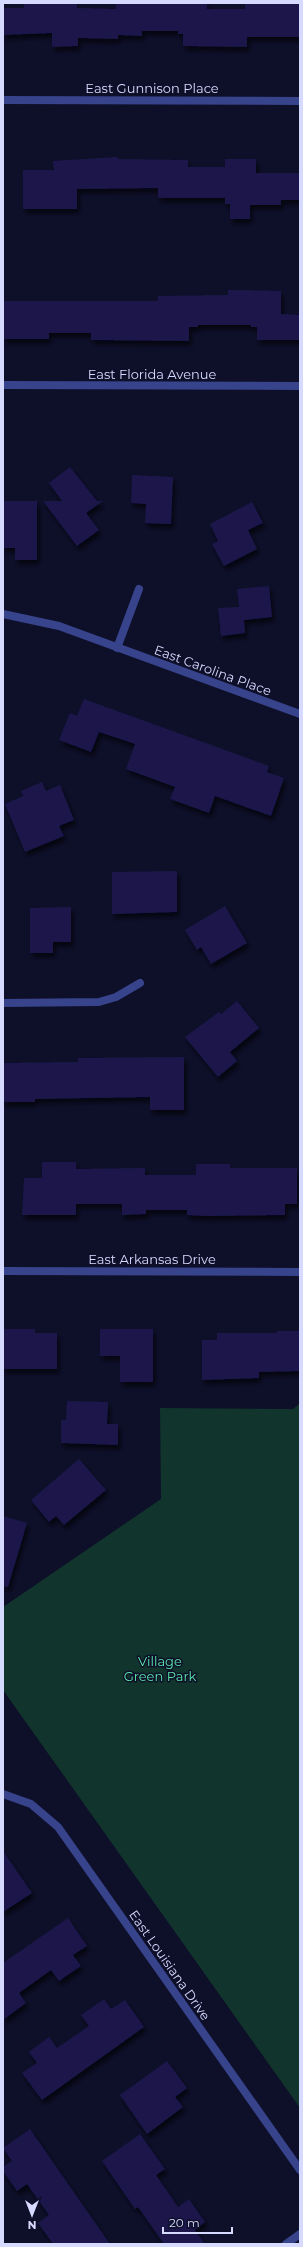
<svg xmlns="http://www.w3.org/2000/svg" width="303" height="2247" viewBox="0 0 303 2247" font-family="Montserrat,sans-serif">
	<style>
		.green { fill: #11342c }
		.building { fill: #1a194b; filter: url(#shadow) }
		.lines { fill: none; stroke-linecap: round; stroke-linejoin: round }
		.minor { stroke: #37438b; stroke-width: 8 }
		.tertiary { stroke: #37438b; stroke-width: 8 }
		.labels { text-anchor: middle; stroke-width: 3; stroke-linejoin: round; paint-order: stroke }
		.street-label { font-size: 13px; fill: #d7daff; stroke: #0e0f29 }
		.park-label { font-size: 13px; fill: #5ae7a9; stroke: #0e0f29 }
	</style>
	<defs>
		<filter id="shadow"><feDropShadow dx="2.5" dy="4.5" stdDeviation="2" flood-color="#0009"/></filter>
	</defs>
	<rect width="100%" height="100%" fill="#0e0f29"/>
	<path class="green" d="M300,1403V2108L3,1690V1607L161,1499L160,1408L293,1409Z"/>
	<path class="building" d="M24,3H77V8L116,9V3H207V9H245V3H300V37H247V47L183,46V34H178V31H142V36L118,35V39L78,38V46L52,47V33L3,35V8H24Z
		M118,157V159L188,160V167H225V159H256V173H300V200H281V205H250V219H230V204H225V198H158V188L77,189V209H23V170H54L53,161Z
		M228,290L281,291V314L300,315V340H257V327H251V325H198V327H189V341L91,340V333H49V339H3V301H158V296L228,295Z
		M70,467L97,501H103L86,513L99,530L77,546L43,501H62L49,483Z
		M132,475L173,477L171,524L145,523L146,504L131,503Z
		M3,501H37V560H15V548H3Z
		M252,502L263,523L248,530L257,549L224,566L212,544L218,541L210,524Z
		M269,586L272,617L244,620L245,633L221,636L218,608L239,607L237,589Z
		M84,699L269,766L267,772L284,778L271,816L215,796L209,813L170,799L175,787L126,769L135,744L99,732L91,752L59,740L70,713L77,716Z
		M42,782L46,791L60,785L74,820L59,826L64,836L25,852L5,804L23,796L21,791Z
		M177,871V912L112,914V872Z
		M225,906L247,943L211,964L201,947L197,950L185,930Z
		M71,907V942H53V953H30V908Z
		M237,1001L259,1028L230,1052L237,1061L218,1077L185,1037L219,1012L221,1014Z
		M184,1057V1110H150V1097L35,1099V1102H3V1063L78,1062V1058Z
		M42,1162H76V1169L145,1168V1175H196V1164H230V1168H297V1204H285V1215L208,1216L187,1215V1210H146V1214L122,1215V1204H76V1215H22L24,1178H42Z
		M3,1329H35V1333H57V1369H3Z
		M100,1329H153V1382H120V1356H100Z
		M277,1331H300V1371L259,1372V1378L202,1380V1340H217V1333H277Z
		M67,1401L108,1402L107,1424H118V1445L61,1443V1420H66Z
		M79,1459L106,1490L64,1525L56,1516L49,1522L31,1500Z
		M3,1516L27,1523L8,1587L3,1586Z
		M3,1851L32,1893L3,1912Z
		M68,1918L87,1946L73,1955L81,1966L59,1981L51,1970L19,1993L26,2003L3,2020V1963Z
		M104,1999L111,2009L125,2000L144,2027L42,2100L22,2073L37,2063L29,2052L49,2037L57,2048L89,2026L81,2015Z
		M167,2061L187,2088L175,2097L183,2107L147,2134L120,2095Z
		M30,2129L73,2191L110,2244H53L38,2223L49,2215L27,2184L17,2191L3,2171V2167L12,2161L3,2148Z
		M140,2134L165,2169L156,2175L178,2207L189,2199L205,2222L195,2230L205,2244H164L138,2207L135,2209L102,2161Z"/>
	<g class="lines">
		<path class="minor" d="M3,100L300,101
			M3,614L59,626L300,714
			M117,648L139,589
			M3,1003L99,1002L116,997L140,983
			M3,1271L300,1272
			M3,1794L31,1804L58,1827L300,2170
			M286,2244L300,2234"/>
		<path class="tertiary" d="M3,385L300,386"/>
	</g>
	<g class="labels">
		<g class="street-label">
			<text x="152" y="93">East Gunnison Place</text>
			<text x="152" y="379">East Florida Avenue</text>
			<text transform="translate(213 670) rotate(20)" y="5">East Carolina Place</text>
			<text x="152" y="1264">East Arkansas Drive</text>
			<text transform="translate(170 1965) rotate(55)" y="5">East Louisiana Drive</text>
		</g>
		<g class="park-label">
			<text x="160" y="1666">Village<tspan x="160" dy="15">Green Park</tspan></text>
		</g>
	</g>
	<rect width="303" height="2247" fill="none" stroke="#d7daff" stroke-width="8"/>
	<g transform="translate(32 2215) rotate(180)" stroke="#0e0f29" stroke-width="3" paint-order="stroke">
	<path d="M0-3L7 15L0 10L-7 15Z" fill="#d7daff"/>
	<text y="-6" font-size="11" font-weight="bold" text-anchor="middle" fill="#d7daff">N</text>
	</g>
	<path d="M163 2227v6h69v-6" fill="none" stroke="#d7daff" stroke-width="2"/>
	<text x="169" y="2227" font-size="12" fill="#d7daff" stroke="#0e0f29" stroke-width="3" paint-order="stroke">20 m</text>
</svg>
